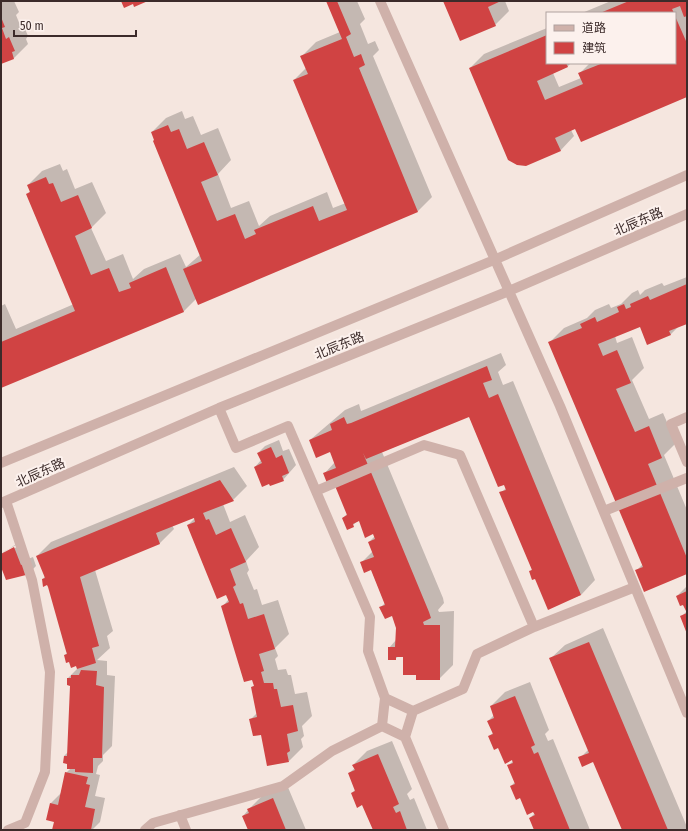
<svg xmlns="http://www.w3.org/2000/svg" width="688" height="831" viewBox="0 0 688 831" font-family="'Fira Sans Condensed','Noto Sans SC',sans-serif">
	<style>
		.shadow { fill: #0003; fill-rule: evenodd }
		.building { fill: #d04343 }
		.lines { fill: none; stroke-linecap: round; stroke-linejoin: round }
		.minor { stroke: #cfb1aa; stroke-width: 10 }
		.labels { text-anchor: middle; stroke-width: 4; stroke-linejoin: round; paint-order: stroke }
		.street-label { font-size: 13px; fill: #3c2b2a; stroke: #fcf1ed }
	</style>
	<rect width="100%" height="100%" fill="#f5e6df"/>
	<path class="shadow" d="M1,1H14L19,12L16,15L20,25L23,24L28,36L26,39L28,44L14,58L1,63Z
		M327,1H357L365,19L360,24L368,44L375,41L379,50L373,56L432,197L418,211L198,303L196,299L184,311L1,387V306L5,304L16,329L74,304L28,194L30,191L28,185L42,171L60,164L63,171L67,169L75,189L92,182L106,213L91,228L106,261L123,254L133,279L144,269L180,254L186,267L201,254L152,132L166,118L182,111L185,119L193,116L201,135L218,128L231,160L218,174L231,208L249,201L259,226L270,216L327,192L333,208L346,203L294,80L306,68L302,56L316,42L340,32Z
		M444,1H505L509,11L495,25Z
		M611,1H687V96L571,130L574,136L560,151L470,68L484,54L547,28V63H571L567,67L553,73L559,87L581,78L579,74L590,63H675V13H582Z
		M687,277V322L679,326L670,335L640,326L615,336L617,343L632,337L644,368L632,380L649,419L663,413L676,443L664,455L687,510V573L636,571L643,564L550,342L564,328L587,318L595,310L609,304L611,308L621,304L632,293L638,290L640,295L645,290L662,283L664,286Z
		M501,353L506,365L498,372L503,385L513,381L595,580L581,595L548,608L536,578L530,572L532,569L501,493L506,488L469,416L382,452L443,598L444,603L438,610L439,612L454,611L453,665L439,679L417,674L404,656H399L395,659L389,648L396,640L397,628L393,615L381,607L385,603L371,569L361,563L373,551L369,542L375,536L374,533L359,520L348,529L343,518L348,513L334,479L324,474L335,462L330,451L310,440L345,410L359,404L361,411L366,409Z
		M279,440L283,451L289,449L296,465L283,480L255,467L261,460L258,453L265,446Z
		M234,467L247,486L233,500L223,504L230,522L245,515L259,547L246,561L249,570L247,573L254,590L257,589L262,605L278,600L289,634L275,648L278,656L275,659L278,670L286,669L288,675H291L295,694L307,692L312,716L302,726L304,736L301,739L303,747L289,761L250,720L258,712L252,687L255,685L222,607L229,599L188,525L195,518L194,516L172,525L174,529L160,543L95,570L113,631L107,636L110,648L97,660L107,661V675L115,676L112,746L103,755V761L98,766L96,774L100,775L95,796L105,798L100,822L92,830H53L55,821L47,819L51,803L61,793L66,773L71,768L64,756L68,752L71,685L68,684V678L78,668L65,655L67,653L49,587L43,579L45,576L37,556L51,542Z
		M21,541L28,559L33,557L36,566L29,573L1,562V554ZM18,544L19,546L5,553V551Z
		M687,586V632L681,617L687,611L677,596Z
		M603,628L687,827V830H623L594,761L580,758L589,749L550,659L565,645Z
		M530,682L549,730L545,734L548,741L553,739L590,830H535L530,818L535,813L511,786L515,782L508,766L513,761L489,736L493,733L488,721L494,715L491,706L505,692Z
		M392,741L412,789L407,794L410,800L414,798L427,830H374L363,804L352,793L356,789L349,773L355,768L353,765L367,751Z
		M287,785L306,830H249L243,816L249,809L263,795Z"/>
	<path class="building" d="M121,1H148L134,7L133,4L124,8Z
		M326,1H337L351,34L346,37L354,57L361,54L365,65L359,68L418,212L198,305L183,269L202,261L153,141L154,140L151,132L168,125L171,132L179,129L187,149L204,142L218,175L201,182L217,221L235,214L245,239L256,234L254,230L313,206L319,221L347,210L293,80L308,74L300,56L342,39Z
		M443,1H501L488,7L496,26L460,41Z
		M629,1H687V16L684,17L680,6L672,9L674,13H600Z
		M675,16L686,41L687,40V97L581,142L575,129L555,138L561,151L526,166L517,165L508,160L469,68L547,35V63H566L568,67L537,81L545,100L583,84L578,73L603,63H675Z
		M1,17L5,27L2,28L6,39L9,37L15,51L12,52L14,59L1,64Z
		M46,177L49,184L53,183L61,202L78,195L92,228L75,236L91,275L109,268L119,292L131,288L129,283L166,267L184,312L1,388V342L75,311L26,194L30,192L27,185Z
		M687,284V324L669,331L671,335L647,345L640,327L598,344L603,356L617,350L631,383L616,389L635,432L649,426L662,458L648,464L687,558V574L644,592L635,570L643,567L548,342L582,328L580,324L595,317L597,322L619,312L617,307L624,304L626,309L631,307L630,304L648,296L650,300Z
		M487,366L492,380L483,383L489,398L498,394L581,595L548,610L535,579L532,580L529,571L532,570L499,492L506,490L504,485L498,487L469,417L366,459L363,453L429,612L431,618L423,622L424,625H440V680H416V675H403V657H396V660H388V647H395L396,628L392,616L385,619L379,607L385,605L371,570L364,573L360,562L374,557L368,542L375,539L373,534L365,538L359,521L353,524L354,527L347,530L342,518L347,515L333,481L327,483L323,473L336,468L330,452L316,458L309,440L332,430L330,424L344,417L347,424L351,423Z
		M271,447L276,458L282,455L289,473L282,476L284,481L270,486L269,484L262,487L254,467L262,463L257,453Z
		M220,480L234,501L203,513L206,520L209,519L216,535L231,528L246,562L230,569L236,585L233,587L240,604L243,603L248,619L264,614L275,649L259,654L264,671L261,672L264,683H273L274,689H277L281,707L293,705L298,731L287,734L290,751L287,753L289,762L267,766L261,735L253,736L249,719L257,717L251,687L254,686L252,680L244,682L221,606L229,602L226,595L217,599L187,525L195,522L194,518L156,533L160,544L80,577L99,646L92,648L96,663L77,669L76,666L71,668L69,662L66,663L64,655L67,654L66,651L48,587L47,585L43,587L42,579L45,578L36,556Z
		M14,547L21,565L26,563L30,574L6,580L1,567V554Z
		M687,591V613L683,605L680,606L676,596Z
		M687,613V634L680,616Z
		M589,642L668,830H622L593,762L582,767L578,757L589,753L549,658Z
		M81,670L97,671L96,685L104,687L102,758H93V773L75,772V769H67V764L63,763L64,756H67L70,686L67,685V678H71V675H79Z
		M515,696L535,745L531,747L534,754L538,752L570,830H534L529,818L535,815L533,812L527,815L520,798L516,800L510,786L515,784L507,765L513,763L512,760L505,764L498,748L494,750L488,736L493,734L487,721L494,718L490,706Z
		M378,754L399,804L393,807L396,813L400,811L407,830H373L362,805L357,808L351,793L355,791L348,773L355,770L352,765Z
		M65,772L88,777L86,784L90,785L85,807L95,809L91,830H52L54,822L46,820L50,803L58,805Z
		M273,798L286,830H248L242,816L249,813L247,809Z"/>
	<g class="lines">
		<path class="minor" d="M380,1L560,406L687,713
			M219,408L236,448L288,426L370,617L368,651L385,698L382,726
			M687,417L671,424L687,462
			M1,463L494,260L687,175
			M316,491L424,445L460,455L534,627
			M6,501L32,580L50,672L45,772L25,823L8,830
			M1,503L219,408L509,291L687,214
			M604,511L687,478
			M385,698L413,711
			M405,737L444,830
			M180,815L186,830
			M145,830L153,823L283,786L332,751L382,726L405,737L413,711L463,689L477,654L534,627L635,587"/>
	</g>
	<g class="labels">
		<g class="street-label">
			<text transform="translate(638 221) rotate(-23)" y="5">北辰东路</text>
			<text transform="translate(339 345) rotate(-22)" y="5">北辰东路</text>
			<text transform="translate(40 472) rotate(-24)" y="5">北辰东路</text>
		</g>
	</g>
	<rect width="688" height="831" fill="none" stroke="#3c2b2a" stroke-width="4"/>
	<rect x="546" y="12" width="130" height="52" fill="#fcf1ed" stroke="#afa29f"/>
	<rect x="554" y="25" width="20" height="6" fill="#cfb1aa" stroke="#afa29f"/>
	<text x="582" y="32" font-size="12" fill="#3c2b2a">道路</text>
	<rect x="554" y="42" width="20" height="12" fill="#d04343" stroke="#afa29f"/>
	<text x="582" y="52" font-size="12" fill="#3c2b2a">建筑</text>
	<path d="M14 30v6h122v-6" fill="none" stroke="#3c2b2a" stroke-width="2"/>
	<text x="20" y="30" font-size="12" fill="#3c2b2a" stroke="#fcf1ed" stroke-width="3" paint-order="stroke">50 m</text>
</svg>
